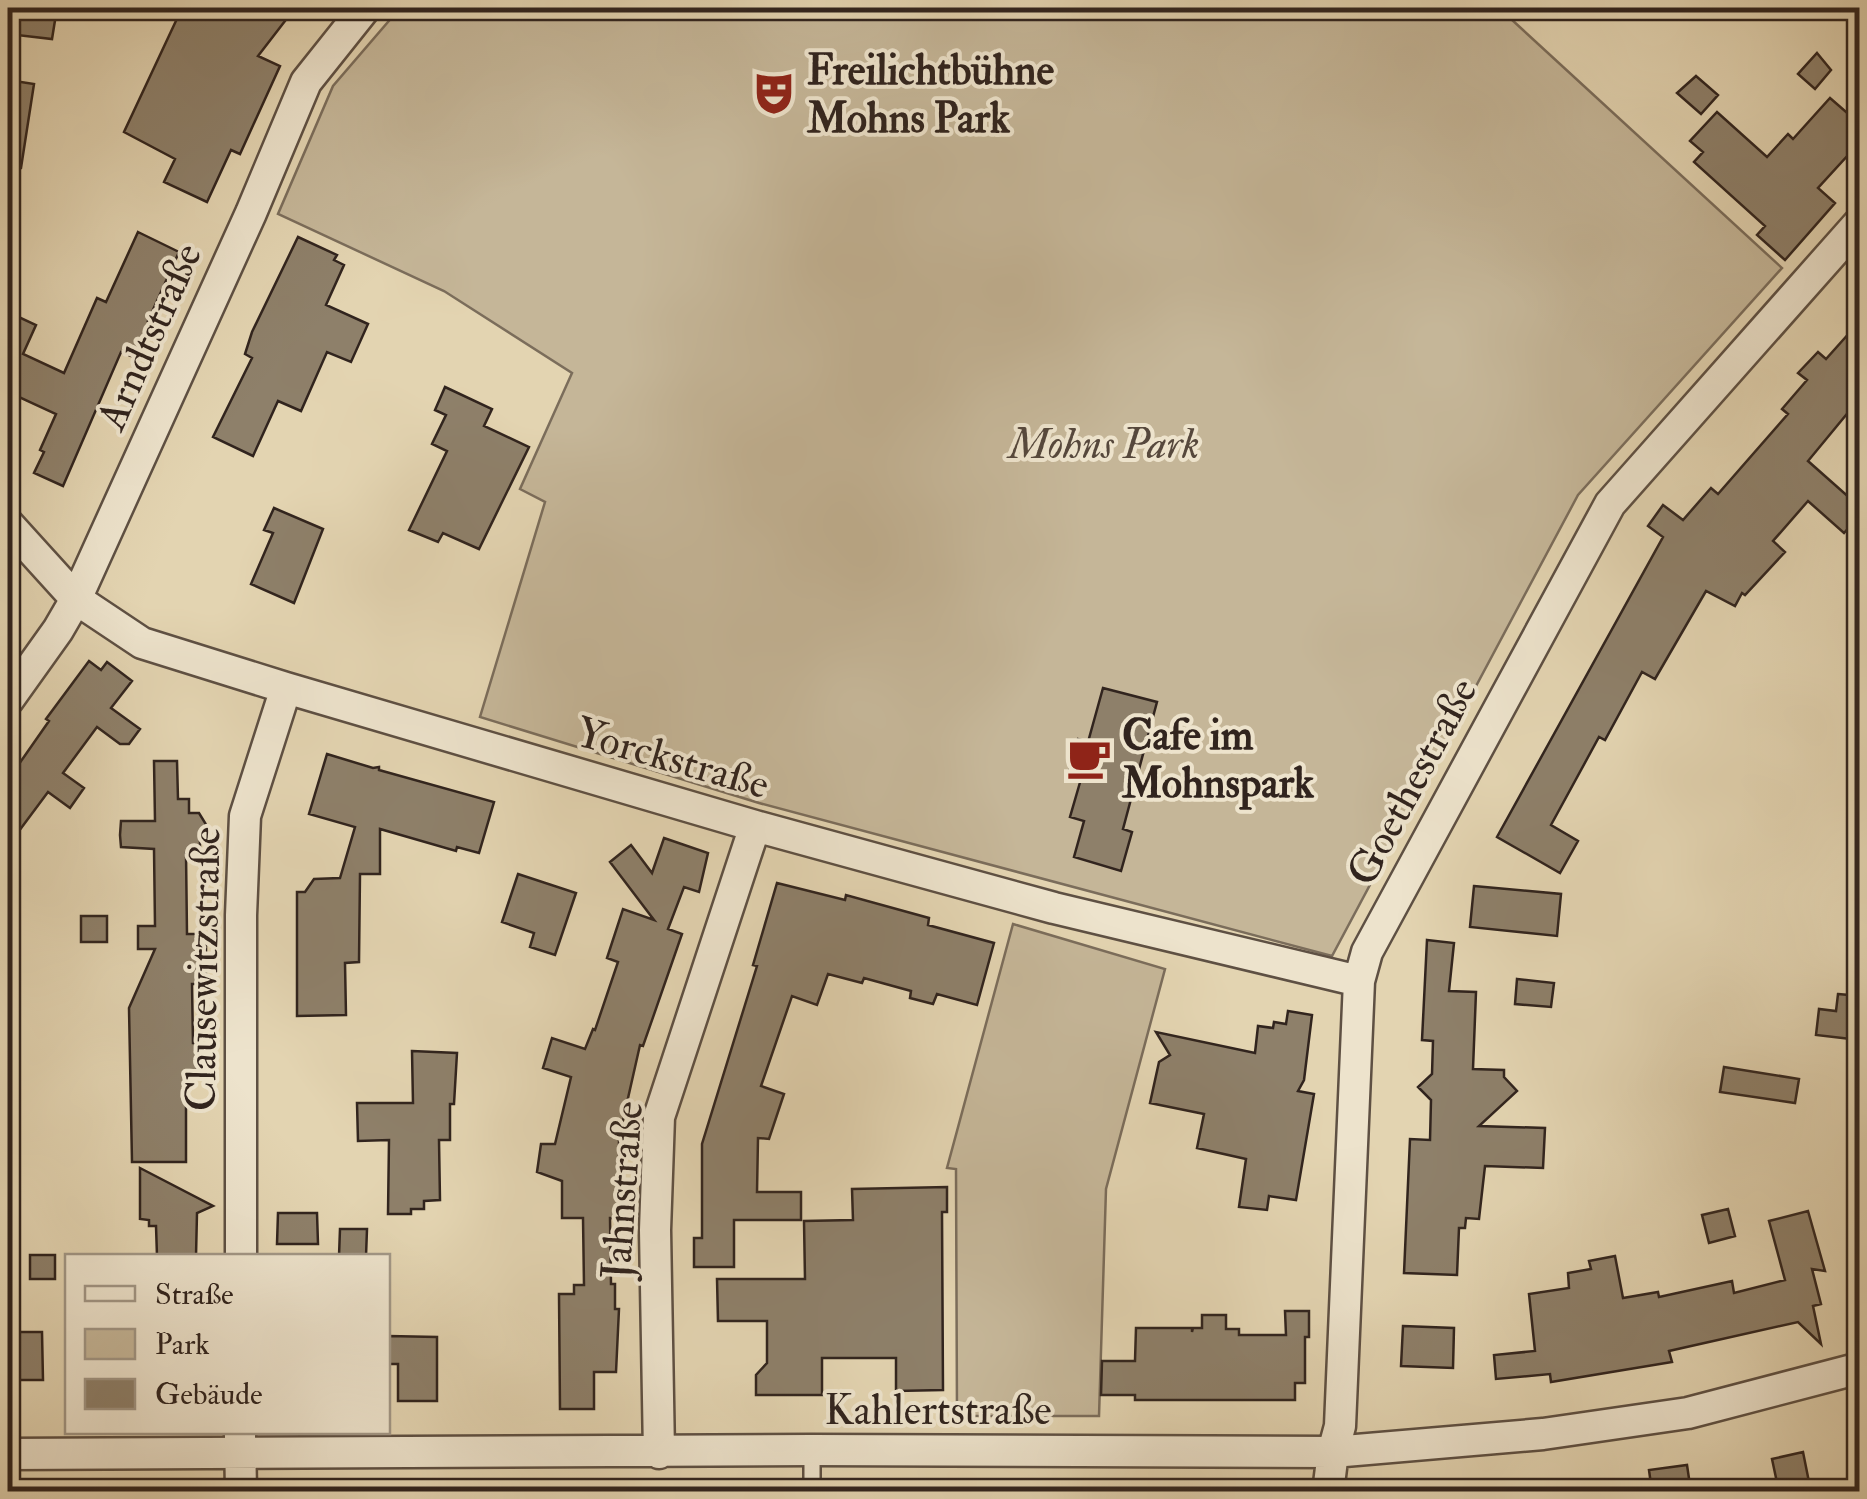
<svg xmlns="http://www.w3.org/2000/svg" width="1867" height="1499" viewBox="0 0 1867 1499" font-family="'IM FELL Double Pica',serif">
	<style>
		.green { fill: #c5b698; stroke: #7b6d5b; stroke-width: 2.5 }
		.building { fill: #8e806a; stroke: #31241e; stroke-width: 2.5 }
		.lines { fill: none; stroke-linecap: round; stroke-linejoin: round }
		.service-casing { stroke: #5e5043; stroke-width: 20 }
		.minor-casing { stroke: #5e5043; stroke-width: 35 }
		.service { stroke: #ede3cc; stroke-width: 15 }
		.minor { stroke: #ede3cc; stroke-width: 30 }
		.labels { text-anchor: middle; stroke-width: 8; stroke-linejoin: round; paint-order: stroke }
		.poi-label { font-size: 42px; font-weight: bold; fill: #31241e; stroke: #ede3cc; text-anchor: start }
		.street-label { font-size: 42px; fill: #31241e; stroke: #ede3cc }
		.park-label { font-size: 42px; font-style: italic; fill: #56483c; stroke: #ede3cc }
	</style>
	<rect width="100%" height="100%" fill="#e3d4b1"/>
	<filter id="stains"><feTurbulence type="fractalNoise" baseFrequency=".002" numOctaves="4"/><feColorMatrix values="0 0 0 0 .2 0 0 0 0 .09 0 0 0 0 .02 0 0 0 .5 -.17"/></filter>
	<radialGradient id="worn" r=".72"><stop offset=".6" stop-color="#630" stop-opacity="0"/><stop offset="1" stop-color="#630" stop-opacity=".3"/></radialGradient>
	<path class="green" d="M400,8H1499L1782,268L1578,495L1332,956L759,803L480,717L545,502L520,489L572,373L444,291L278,214L333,86Z
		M1013,924L1165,969L1106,1189L1099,1416H957L956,1169L947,1168Z
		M719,1486V1492L342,1490Z"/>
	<path class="building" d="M8,8H57L52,39L8,34Z
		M182,8H295L258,56L280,66L240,154L231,150L207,202L164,182L175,159L124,132Z
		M1817,53L1831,70L1815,89L1798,74Z
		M1696,76L1718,95L1701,114L1677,93Z
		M8,80L34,84L21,168L8,167Z
		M1830,98L1860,124V142L1818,188L1835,203L1785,260L1757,235L1765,226L1694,162L1703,152L1690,141L1717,112L1767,157L1788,134L1793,139Z
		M138,232L179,252L148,321L152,322L136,358L121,352L63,486L34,473L44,452L40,450L56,414L8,392V312L36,325L23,354L64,373L97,298L106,302Z
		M298,237L337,255L334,260L344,265L326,305L368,324L351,362L327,352L301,411L278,401L253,456L213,437L252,358L245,354L252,332Z
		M1860,321V398L1808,461L1860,507V515L1844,533L1808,501L1773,541L1785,552L1745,595L1742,593L1735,606L1706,591L1655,679L1642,672L1605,740L1599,737L1551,825L1578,841L1560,873L1497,837L1663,537L1648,526L1663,505L1683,520L1711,488L1718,494L1788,414L1782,409L1807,380L1798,373L1818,352L1826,359Z
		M445,387L492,409L484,426L529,447L479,549L443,533L438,542L409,530L447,451L432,444L446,415L435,410Z
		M274,508L323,529L294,603L251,584L273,533L264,530Z
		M89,661L101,670L107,662L132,681L111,708L140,729L129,744H120L97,727L63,773L84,788L70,808L48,792L16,835L13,782L8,779V769L19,764L49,721L46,719Z
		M1103,688L1157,702L1123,829L1132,832L1121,871L1074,857L1084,821L1070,817L1081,779L1068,776L1078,739L1088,742Z
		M327,754L373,768L379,767V770L494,802L479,853L457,847L456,851L380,829V874H360L359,962L345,963L346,1015L297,1016V892H305L314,879L340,878L355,827L309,814Z
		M154,761H177L178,799H189V813H199L207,826L200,834V853H186L187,934H206V984H192L193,1043H197V1075H186V1162H132L129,1008L155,949H138V926H155L154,849L121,847L120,835L121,821H155Z
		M664,838L708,853L699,892L684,887L668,929L682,934L643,1046L640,1045L619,1138V1218H610L611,1284H615V1309H619L616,1372H594V1409H560L559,1294H574V1285H584L583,1218H562V1181L537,1172L541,1144H555L571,1077L543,1068L552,1038L585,1049L593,1029L595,1030L618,962L607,958L623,909L654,920L610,862L631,845L652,873Z
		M518,874L576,893L555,955L530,947L534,933L502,922Z
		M777,883L845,900L846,895L929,918L928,925L994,943L977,1005L937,994L933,1004L910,998L911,991L864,978L862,983L828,974L817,1005L792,996L761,1086L784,1094L769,1139L758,1138L757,1192H801V1220H734V1267H694V1238H702V1144L757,966L753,965Z
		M1474,886L1561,894L1557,936L1470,927Z
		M81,916H107V942H81Z
		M1427,940L1454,943L1449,991L1476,992L1473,1069L1504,1070V1077L1517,1091L1479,1126L1545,1128L1543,1168L1485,1166L1479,1219L1466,1218L1465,1228H1459L1457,1275L1404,1273L1410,1139L1430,1140L1431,1100L1418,1087L1432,1074L1433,1041L1422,1040Z
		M1517,979L1554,983L1551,1007L1515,1004Z
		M1838,994L1860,996V1040L1816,1035L1819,1009L1836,1011Z
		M1288,1011L1312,1015L1304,1080L1298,1091L1314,1094L1296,1200L1269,1196L1267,1210L1239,1207L1246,1159L1197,1148L1204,1114L1150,1103L1159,1062L1170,1055L1156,1032L1255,1053L1258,1026L1273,1028L1274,1022L1286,1024Z
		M412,1051L457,1053L454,1104H450V1140H439L440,1200L424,1201V1209H411V1214H388L389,1140L358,1141L357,1103H413Z
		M1724,1067L1799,1079L1795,1103L1720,1092Z
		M140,1168L213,1206L197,1213L196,1256H157L156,1226H149V1220L140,1219Z
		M947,1187V1212H942L943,1390L896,1391V1358H822V1395H756V1375L767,1363V1321H718L717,1279H805L804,1221L853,1220L852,1189Z
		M1728,1209L1735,1236L1709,1243L1702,1215Z
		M1808,1211L1825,1271L1812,1269L1821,1304L1813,1306L1821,1344L1798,1322L1669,1351L1672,1362L1551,1382L1550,1374L1496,1379L1494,1355L1535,1351L1529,1294L1569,1288L1568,1273L1591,1269L1589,1261L1615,1256L1623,1298L1658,1292L1659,1297L1732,1281L1734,1293L1785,1280L1769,1221Z
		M278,1213H317L318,1244H277Z
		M340,1229H367L366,1256H339Z
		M30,1255H55V1279H30Z
		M1285,1311H1309V1337H1305V1383H1295V1400H1135V1395H1101L1102,1361H1135L1136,1328H1192V1332L1193,1328H1202V1315H1226V1329H1239V1335H1286Z
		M1403,1326L1454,1328L1453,1368L1401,1366Z
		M8,1332H42L43,1380H8Z
		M388,1336L437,1337V1401H398V1364H388Z
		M1803,1452L1811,1492H1779L1772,1459Z
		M1687,1465L1691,1492H1652L1649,1470Z"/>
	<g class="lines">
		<g class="service-casing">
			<path id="service" d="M812,1492V1450"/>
		</g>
		<g class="minor-casing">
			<path id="minor" d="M8,524L76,599L142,643L286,688L755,826L1054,908L1359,981
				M8,700L58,630L76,599L251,213L306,82L365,8
				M241,1256V915L245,816L286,688
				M240,1435L241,1492
				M659,1453L655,1230L659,1117L755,826
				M8,1454L812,1450L1333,1452L1543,1434L1688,1413L1860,1368
				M1328,1492L1333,1452L1340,1426L1359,981L1367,952L1610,504L1860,222"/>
		</g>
		<use href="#service" class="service"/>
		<use href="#minor" class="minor"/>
	</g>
	<defs>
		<g id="theatre-bare" transform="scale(3.45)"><path d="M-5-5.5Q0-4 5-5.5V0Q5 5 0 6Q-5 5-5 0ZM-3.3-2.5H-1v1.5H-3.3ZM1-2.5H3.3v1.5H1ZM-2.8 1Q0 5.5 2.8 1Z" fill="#8f2418" stroke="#ede3cc" stroke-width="2.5" paint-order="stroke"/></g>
		<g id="cafe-bare" transform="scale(3.45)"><path d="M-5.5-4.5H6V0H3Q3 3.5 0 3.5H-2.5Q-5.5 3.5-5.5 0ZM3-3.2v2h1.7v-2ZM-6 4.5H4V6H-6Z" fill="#8f2418" stroke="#ede3cc" stroke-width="2.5" paint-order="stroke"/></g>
	</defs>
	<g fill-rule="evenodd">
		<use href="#theatre-bare" x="774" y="93"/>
		<use href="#cafe-bare" x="1089" y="758"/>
	</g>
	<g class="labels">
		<g class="poi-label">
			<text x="807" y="84">Freilichtbühne<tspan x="807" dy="48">Mohns Park</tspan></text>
			<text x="1122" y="749">Cafe im<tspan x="1122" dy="48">Mohnspark</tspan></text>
		</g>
		<g class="street-label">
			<text transform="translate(148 336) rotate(-66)" y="15">Arndtstraße</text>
			<text transform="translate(673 757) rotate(16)" y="15">Yorckstraße</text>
			<text transform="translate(1411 781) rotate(-62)" y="15">Goethestraße</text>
			<text transform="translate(202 969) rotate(-89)" y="15">Clausewitzstraße</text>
			<text transform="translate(621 1190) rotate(-86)" y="15">Jahnstraße</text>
			<text x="938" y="1424">Kahlertstraße</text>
		</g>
		<g class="park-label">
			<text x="1104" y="458">Mohns Park</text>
		</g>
	</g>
	<rect width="1867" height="1499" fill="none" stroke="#e3d4b1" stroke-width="40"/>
	<rect x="10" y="10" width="1847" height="1479" fill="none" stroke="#31241e" stroke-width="5"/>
	<rect x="20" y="20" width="1827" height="1459" fill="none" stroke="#31241e" stroke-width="2.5"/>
	<rect x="65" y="1254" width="325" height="180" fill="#ede3cc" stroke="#a29786" stroke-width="2.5"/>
	<rect x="85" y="1286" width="50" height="15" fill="#ede3cc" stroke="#a29786" stroke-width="2.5"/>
	<text x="155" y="1304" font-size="30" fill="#31241e">Straße</text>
	<rect x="85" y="1329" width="50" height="30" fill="#c5b698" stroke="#a29786" stroke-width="2.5"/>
	<text x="155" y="1354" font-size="30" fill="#31241e">Park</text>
	<rect x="85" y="1379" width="50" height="30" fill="#8e806a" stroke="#a29786" stroke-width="2.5"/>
	<text x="155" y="1404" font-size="30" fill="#31241e">Gebäude</text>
	<rect width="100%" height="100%" filter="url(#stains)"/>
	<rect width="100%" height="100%" fill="url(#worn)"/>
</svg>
